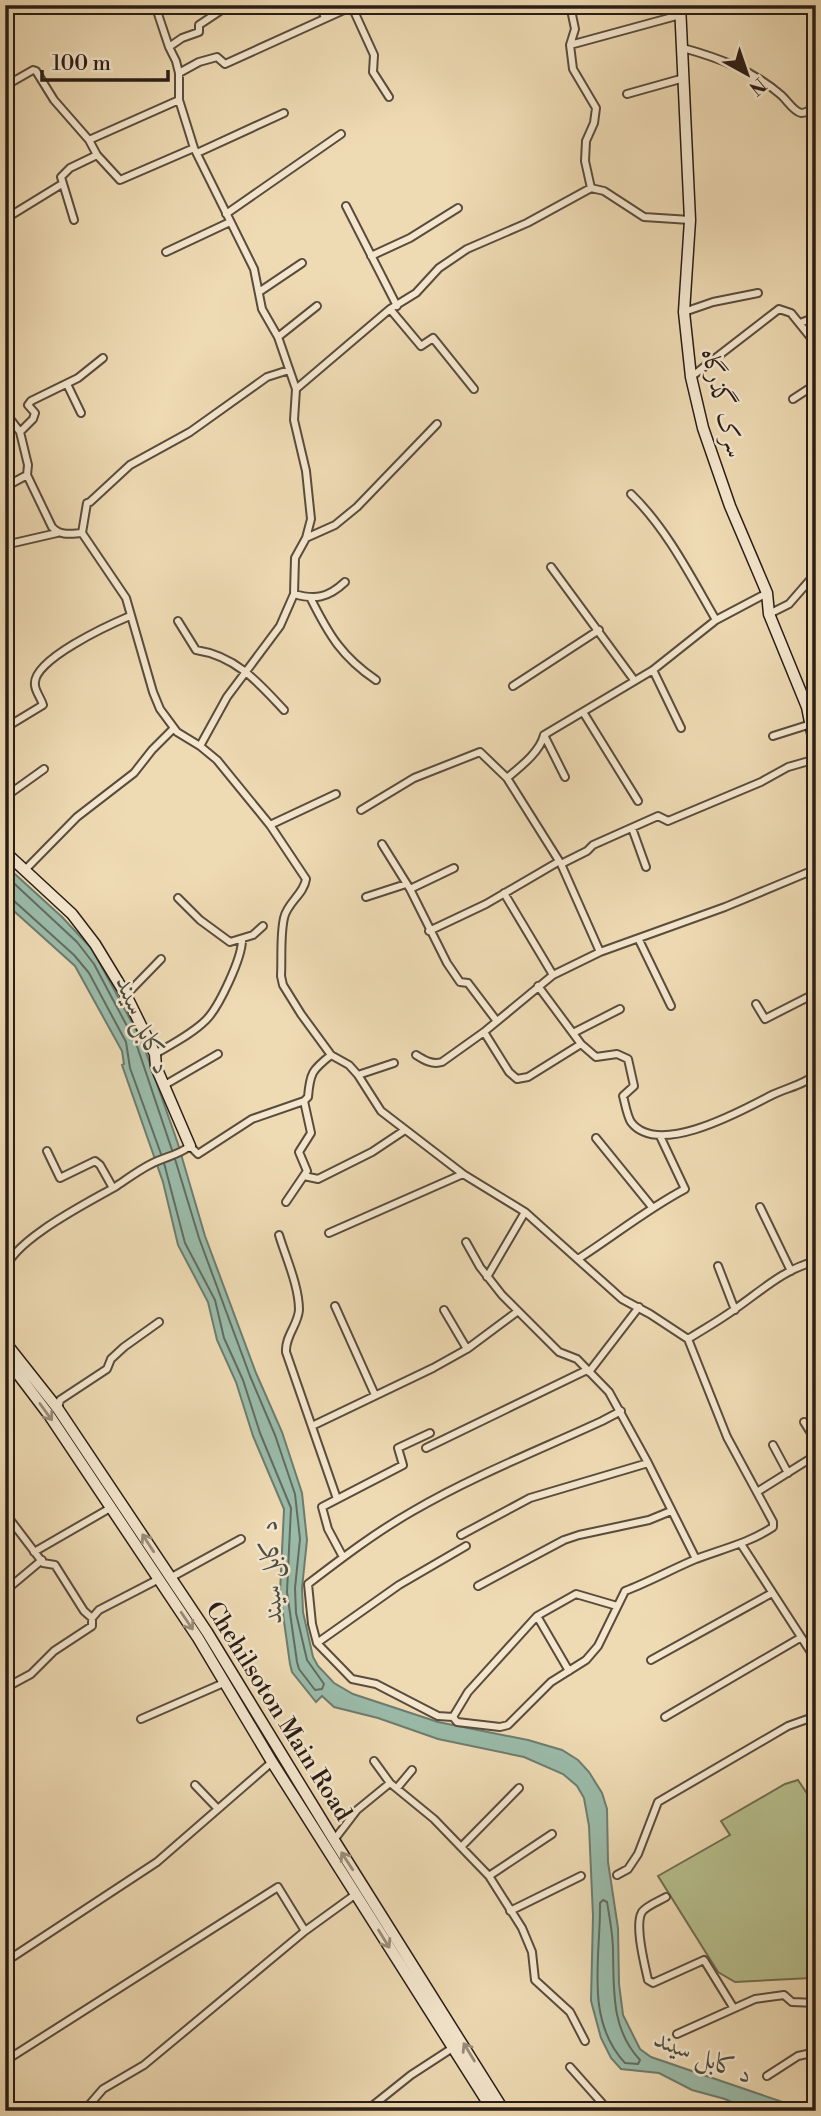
<svg xmlns="http://www.w3.org/2000/svg" width="821" height="2116" viewBox="0 0 821 2116" font-family="'Libre Bodoni',Amiri,serif">
	<style>
		.green { fill: #b7c08e; stroke: #706e52; stroke-width: 2 }
		.water { fill: #9abba9; stroke: #6d7c6e; stroke-width: 2 }
		.lines { fill: none; stroke-linecap: round; stroke-linejoin: round }
		.shore { stroke: #626c60; stroke-width: 2 }
		.street-casing { stroke: #5a4c3d; stroke-width: 10 }
		.secondary-casing { stroke: #291d16; stroke-width: 13 }
		.street { stroke: #f4e7ce; stroke-width: 6 }
		.secondary { stroke: #f4e7ce; stroke-width: 10 }
		.oneway { stroke: #998c7b }
		.labels { text-anchor: middle; stroke-width: 5; stroke-linejoin: round; paint-order: stroke }
		.street-label { font-size: 24px; fill: #291d16; stroke: #f4e7ce }
		.water-label { font-size: 26px; font-style: italic; fill: #4b4c42; stroke: #f4e7ce }
	</style>
	<rect width="100%" height="100%" fill="#eedab3"/>
	<filter id="stains"><feTurbulence type="fractalNoise" baseFrequency=".00286" numOctaves="4"/><feColorMatrix values="0 0 0 0 .2 0 0 0 0 .09 0 0 0 0 .02 0 0 0 .5 -.17"/></filter>
	<radialGradient id="worn" r=".72"><stop offset=".6" stop-color="#630" stop-opacity="0"/><stop offset="1" stop-color="#630" stop-opacity=".3"/></radialGradient>
	<path class="green" d="M798,1780L816,1807V1981L811,1978L735,1982L718,1972L658,1876L730,1835L721,1821L785,1784Z"/>
	<path class="water" d="M5,865L62,917L92,949L142,1041L178,1144L205,1236L256,1373L282,1432L302,1493L307,1540L302,1588L303,1612L313,1657L318,1666L334,1683L353,1694L438,1722L528,1740L562,1750L578,1760L589,1772L602,1793L607,1809L608,1862L618,1928L619,1984L623,2015L640,2049L651,2057L809,2111H751L725,2099L692,2090L659,2073L621,2069L611,2058L601,2038L591,2001L593,1916L589,1826L584,1798L577,1786L563,1774L524,1757L438,1739L378,1718L334,1707L322,1696L316,1702L292,1672L290,1664L280,1593L284,1509L253,1436L236,1382L217,1340L208,1302L178,1245L163,1182L122,1065L124,1064L122,1051L75,966L5,903Z"/>
	<g class="lines">
		<path class="shore" d="M5,875L77,942L94,964L136,1043L172,1150
			M5,898L13,900L74,955L89,973L126,1042L130,1068L161,1154
			M164,1163L185,1243L215,1300L224,1338L243,1380L260,1433L291,1508L287,1592L297,1662L299,1669L315,1690L322,1689L324,1684L307,1660L296,1613L295,1588L300,1539L295,1494L275,1435L250,1376L199,1238L175,1159
			M603,1900L607,1902C610,1919 613,1935 613,1951C614,1991 611,2029 640,2060L638,2064L625,2063C584,2019 601,1956 600,1903Z"/>
		<g class="street-casing">
			<path id="street" d="M155,5L169,47L176,61L179,73V100L194,148L254,269L262,309L278,337L296,389L294,420L306,471L311,519L306,538L295,558L294,594L280,626L227,697L200,746
				M320,5L325,18
				M570,5L575,29L570,45L573,69L596,108L594,123L586,141L585,161L591,188
				M570,45L680,15
				M169,47L182,38L199,32V25L229,5
				M683,48C719,58 752,70 781,95C787,100 793,111 801,113C806,113 812,109 816,106
				M179,73L199,62L217,57L225,64L344,10L353,9L374,55L373,72L389,97
				M5,86L33,70L36,71L54,100L89,140L97,155L120,180L194,148
				M627,94L684,78
				M89,140L179,100
				M197,153L284,113
				M5,154L9,161
				M346,206L397,306
				M226,214L341,134
				M5,219L62,184
				M74,220L61,177L70,168L97,155
				M166,252L230,222
				M371,256L410,238L458,208
				M259,292L302,263
				M390,309L421,346L433,338L474,389
				M684,312L713,302L758,293
				M800,323L816,317
				M278,337L317,306
				M691,377L779,309L791,313L816,344
				M67,384L81,413
				M296,389L390,309L416,293L439,268L467,249L527,223L591,188L604,191L644,217L690,220
				M793,399L816,384
				M5,412L20,432L28,465L27,475L52,527C60,536 70,534 82,533
				M20,432L33,419L35,413L28,405L31,401L78,378L103,358
				M5,487L27,475
				M631,494C667,529 691,577 716,620
				M82,533L126,598L153,692L160,709L177,732L200,746L217,760L270,825L306,879C304,894 287,903 284,918C280,936 282,958 281,976L283,985L301,1014L331,1055L349,1065L358,1075L381,1111L463,1174L525,1212L622,1299L650,1314L688,1339L727,1437L773,1522V1527C749,1543 722,1549 696,1559C672,1569 649,1582 625,1591L598,1646L586,1660L551,1682L508,1725L500,1727L457,1722L453,1717L438,1716L376,1684L352,1679L317,1643L312,1624L308,1584C342,1558 376,1532 413,1511C473,1476 539,1450 602,1421L621,1411
				M82,533L87,503L90,502L130,465L190,432L267,377L289,370
				M306,538L335,525L357,507L437,424
				M5,545L57,533
				M551,567L634,680
				M294,594C315,600 328,598 345,582
				M311,599C329,635 342,657 376,680
				M769,614L789,604L816,573
				M178,621L196,650C236,656 259,683 284,710
				M653,670L681,728
				M513,686L599,630
				M583,712L638,801
				M5,728L43,705C41,698 35,691 35,685C31,660 111,624 130,616
				M544,735L565,777
				M773,736L811,724
				M5,797L44,769
				M361,810L414,778L480,752L507,778
				M270,825L336,794
				M632,828L646,867
				M382,844L410,889L447,963L460,982L468,983L496,1020
				M561,864L587,851L593,845L658,816L668,821L761,782L788,767L816,759
				M25,870L77,817L134,773L152,750L174,728
				M410,889L454,868
				M504,893L553,975
				M366,897L406,884
				M178,898L200,920L230,942L253,935L263,926
				M429,931L486,904L558,862
				M639,940L671,1006
				M600,952L561,864L507,778C520,767 540,752 544,735L653,670L716,620L767,593
				M538,986L581,1044L596,1057L617,1054L628,1059L634,1086L623,1096C625,1103 627,1116 631,1122C658,1158 743,1110 772,1095C786,1088 804,1085 816,1074
				M126,995L161,959
				M756,1004L765,1019L816,993
				M484,1032L509,1072L517,1079L528,1077L581,1044
				M573,1033L620,1009
				M155,1054C172,1044 192,1034 206,1020C219,1007 242,958 242,940
				M416,1055C424,1060 432,1065 442,1062L484,1032L553,975L600,952L725,907L816,869
				M358,1075L394,1063
				M163,1086L218,1054
				M596,1138L652,1207
				M47,1151L60,1178L95,1161L100,1165L113,1188
				M304,1176L318,1179L372,1152L405,1130
				M286,1202L307,1171L299,1152L311,1133L304,1101
				M760,1207L791,1271
				M329,1233L463,1174
				M279,1235C286,1258 299,1286 299,1310C298,1325 285,1336 286,1352L336,1496
				M466,1242L480,1267L502,1295L559,1352L577,1359L609,1392L648,1463L696,1559
				M578,1259C614,1236 647,1209 685,1189L660,1136
				M718,1266L735,1310
				M5,1271C11,1241 89,1202 115,1187C127,1179 139,1170 151,1164C164,1157 179,1155 190,1146L198,1154L252,1119L304,1101L308,1097C310,1073 312,1070 331,1055
				M487,1277L525,1212
				M335,1306L375,1395
				M444,1310L467,1349
				M688,1339C704,1329 720,1320 735,1309C761,1291 784,1269 816,1261
				M589,1372L639,1307
				M58,1409L60,1400L107,1369L111,1359L124,1347L159,1322
				M804,1422L816,1441
				M312,1426L433,1368L467,1349L518,1311
				M773,1445L788,1473
				M426,1448L587,1370
				M757,1492L816,1455
				M5,1513L43,1563L55,1565L84,1611L92,1618
				M461,1535L530,1498L648,1463
				M741,1544L816,1660
				M34,1552L112,1507
				M343,1557L328,1529L322,1507L403,1465L398,1448L430,1433
				M170,1578L241,1539
				M478,1586L564,1540L579,1535L649,1520L671,1511
				M5,1591L42,1560
				M537,1616L569,1671
				M317,1643L399,1585L466,1546
				M651,1660L772,1593
				M5,1688L31,1674L54,1651L92,1626V1618L99,1610L159,1579
				M453,1717L468,1692L537,1616L576,1594L617,1606
				M665,1717L800,1638
				M141,1719L226,1682
				M374,1761L390,1783L434,1819L489,1876L522,1928L532,1952L535,1980L570,2012L585,2041
				M195,1785L218,1809
				M397,1788L412,1770
				M334,1840L357,1810L390,1783
				M461,1847L519,1788
				M617,1875L628,1869L638,1854L658,1802L788,1726L816,1716
				M489,1876L552,1834
				M666,1897C659,1901 646,1906 642,1912C634,1925 645,1966 648,1980L653,1983L704,1960L733,2007
				M510,1911L581,1876
				M5,1962L157,1862L272,1762
				M677,2034L755,1999L784,1995L792,2002L816,2003
				M5,2061L278,1887L305,1931
				M570,2067L609,2111
				M767,2076L798,2056L816,2052
				M84,2111L103,2089L144,2065L305,1931L356,1894
				M366,2111L411,2075L454,2047
				M644,2111H648"/>
		</g>
		<g class="secondary-casing">
			<path id="secondary" d="M680,5L690,220L684,312L691,377L703,428L730,506L767,593L769,614L807,707L816,752
				M5,852L72,914L95,944L126,995L155,1054L156,1067L190,1146
				M5,1342L58,1409L207,1632L334,1840L504,2111
				M5,1357L49,1415L198,1638L272,1762L493,2111"/>
		</g>
		<use href="#street" class="street"/>
		<use href="#secondary" class="secondary"/>
	</g>
	<defs><path id="oneway-shaft" d="M-6 0H5M1.5-3L5.5 0L1.5 3" fill="none" stroke-width="1.6" stroke-linecap="round" stroke-linejoin="round" transform="scale(1.75)"/></defs>
	<g class="oneway">
		<use href="#oneway-shaft" transform="translate(46 1412) rotate(54)"/>
		<use href="#oneway-shaft" transform="translate(148 1543) rotate(-123)"/>
		<use href="#oneway-shaft" transform="translate(187 1621) rotate(56)"/>
		<use href="#oneway-shaft" transform="translate(347 1861) rotate(-123)"/>
		<use href="#oneway-shaft" transform="translate(384 1939) rotate(58)"/>
		<use href="#oneway-shaft" transform="translate(469 2052) rotate(-121)"/>
	</g>
	<g class="labels">
		<g class="street-label">
			<text transform="translate(723 403) rotate(76)" y="8">سرک گذرگاه</text>
			<text transform="translate(279 1711) rotate(58)" y="8">Chehilsoton Main Road</text>
		</g>
		<g class="water-label">
			<text transform="translate(144 1025) rotate(67)" y="9">د کابل سيند</text>
			<text transform="translate(270 1572) rotate(-93)" y="9">د کابل سيند</text>
			<text transform="translate(704 2056) rotate(22)" y="9">د کابل سيند</text>
		</g>
	</g>
	<rect width="821" height="2116" fill="none" stroke="#eedab3" stroke-width="28"/>
	<rect x="7" y="7" width="807" height="2102" fill="none" stroke="#291d16" stroke-width="3.5"/>
	<rect x="14" y="14" width="793" height="2088" fill="none" stroke="#291d16" stroke-width="2"/>
	<g transform="translate(747 74) rotate(140)" stroke="#f4e7ce" stroke-width="5" paint-order="stroke">
	<path d="M0-5L12 26L0 18L-12 26Z" fill="#291d16"/>
	<text y="-10" font-size="19" font-weight="bold" text-anchor="middle" fill="#291d16">N</text>
	</g>
	<path d="M42 70v10h126v-10" fill="none" stroke="#291d16" stroke-width="3.5"/>
	<text x="52" y="70" font-size="21" fill="#291d16" stroke="#f4e7ce" stroke-width="5" paint-order="stroke">100 m</text>
	<rect width="100%" height="100%" filter="url(#stains)"/>
	<rect width="100%" height="100%" fill="url(#worn)"/>
</svg>
